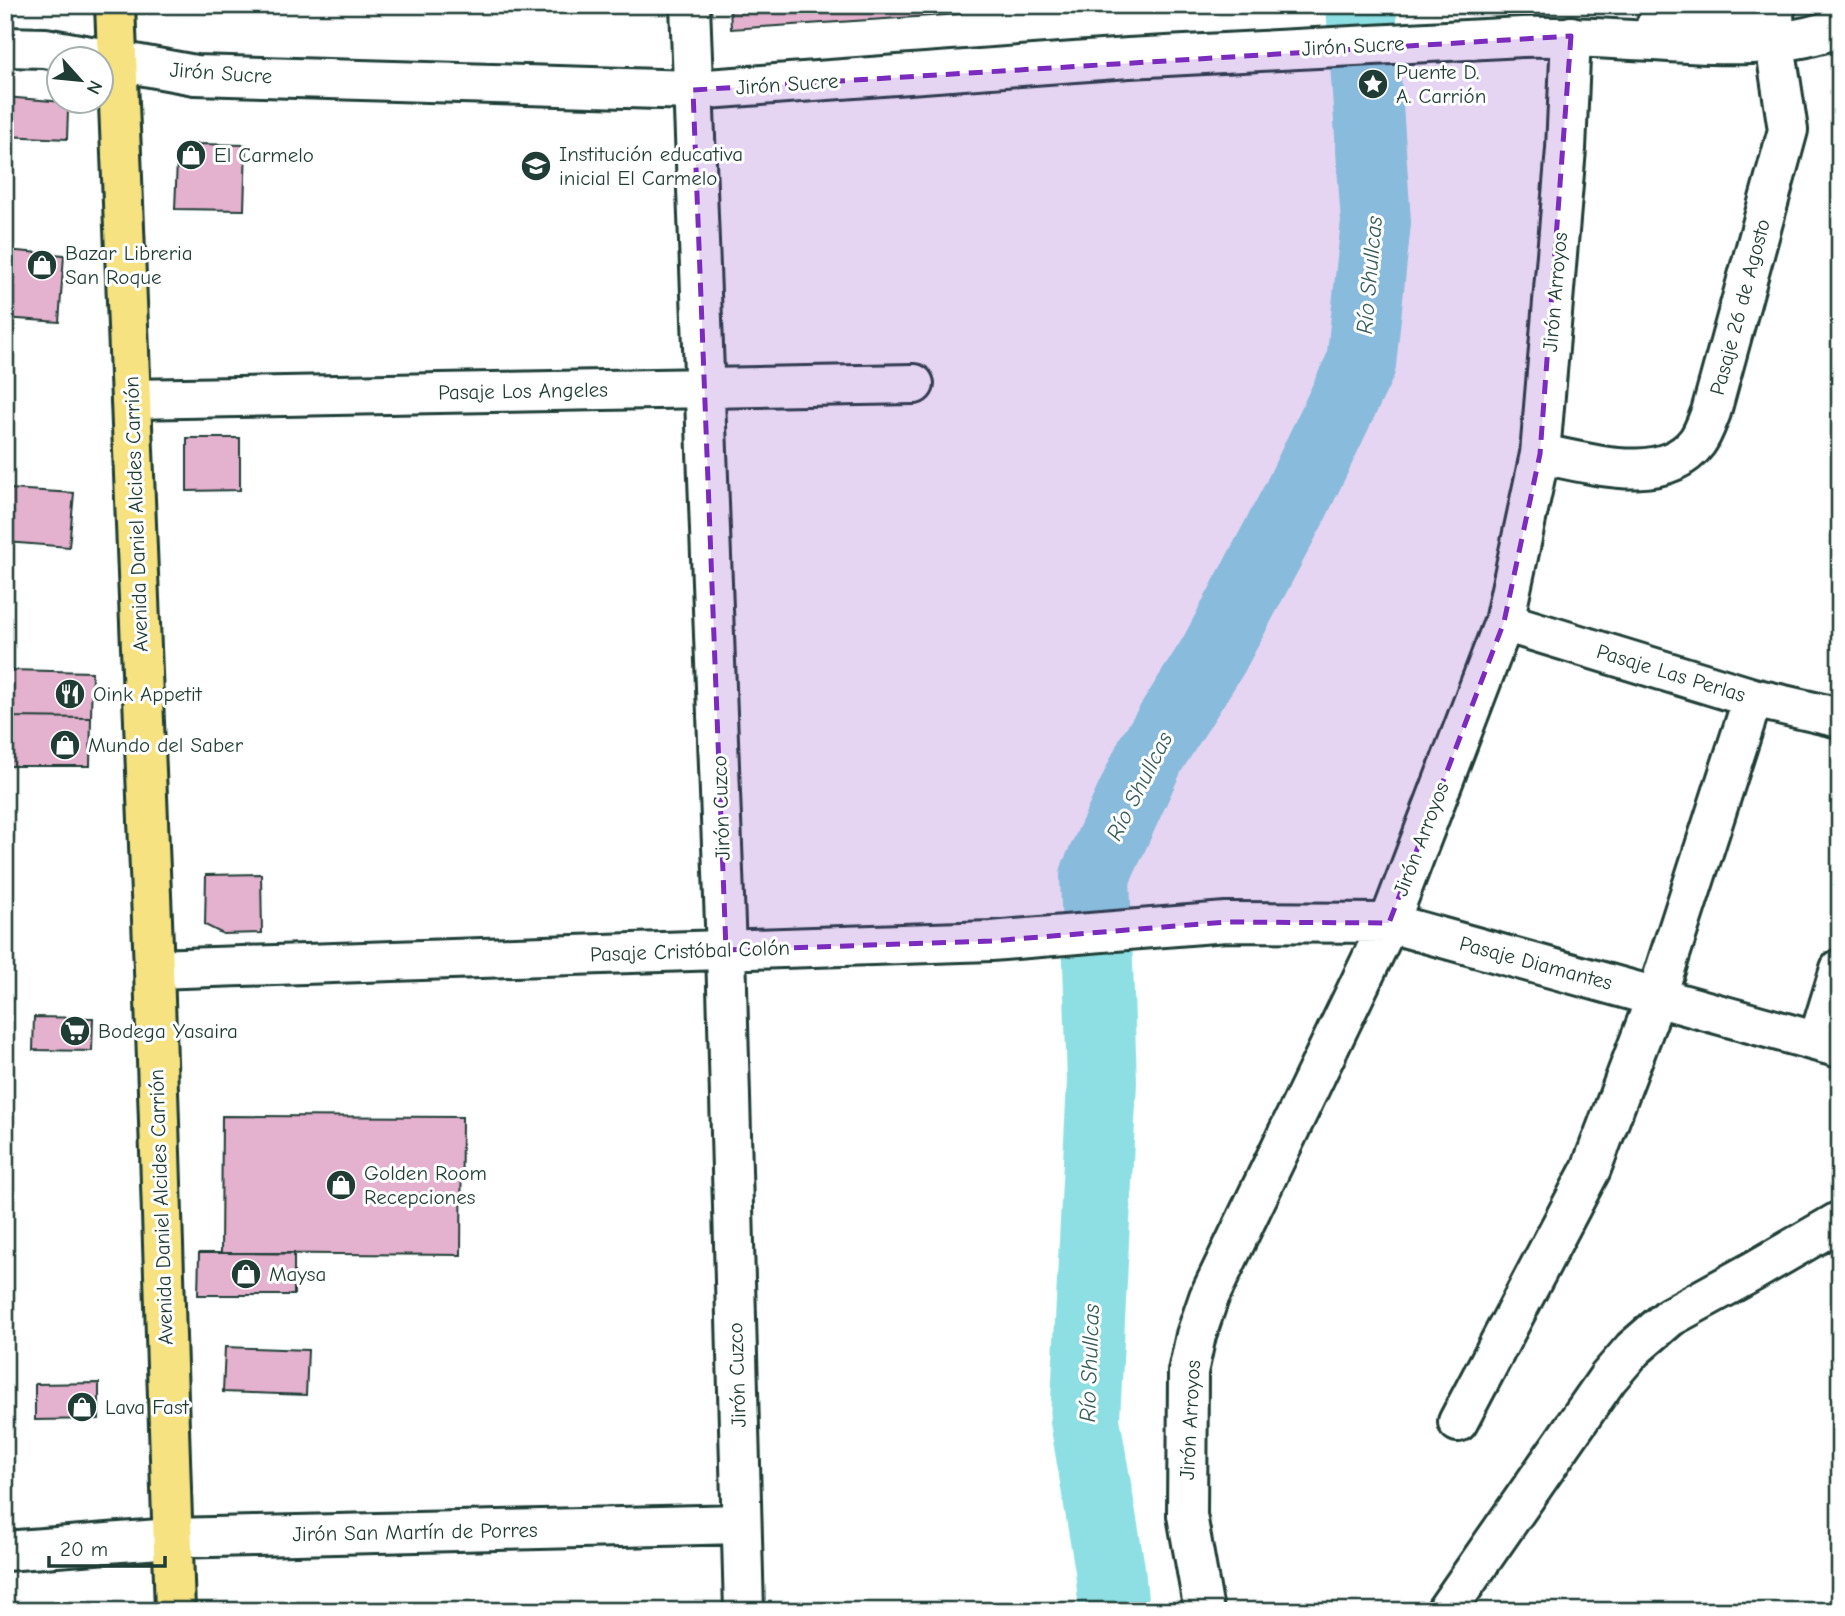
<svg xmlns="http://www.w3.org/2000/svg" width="1845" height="1616" viewBox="0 0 1845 1616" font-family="'Comic Neue',sans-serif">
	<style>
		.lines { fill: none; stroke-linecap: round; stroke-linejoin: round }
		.river { stroke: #8ddfe4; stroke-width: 70 }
		.building { fill: #e4b1ce; stroke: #1f3d34; stroke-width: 2 }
		.minor-casing { stroke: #1f3d34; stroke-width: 44 }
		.tertiary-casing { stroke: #1f3d34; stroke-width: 44 }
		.primary-casing { stroke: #1f3d34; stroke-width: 44 }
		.minor { stroke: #fff; stroke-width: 38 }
		.tertiary { stroke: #fff; stroke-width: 38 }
		.primary { stroke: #f6e281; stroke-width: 38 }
		.marked { fill: #7b2cbf; fill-opacity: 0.2; stroke: #7b2cbf; stroke-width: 5; stroke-dasharray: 14 9; stroke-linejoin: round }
		.labels { text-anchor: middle; stroke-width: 6; stroke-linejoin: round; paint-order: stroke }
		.street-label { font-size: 21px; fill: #1f3d34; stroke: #fff }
		.poi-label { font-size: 21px; fill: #1f3d34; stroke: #fff; text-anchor: start }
		.water-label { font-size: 23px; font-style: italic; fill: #355d57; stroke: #fff }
	</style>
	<rect width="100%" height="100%" fill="#fff"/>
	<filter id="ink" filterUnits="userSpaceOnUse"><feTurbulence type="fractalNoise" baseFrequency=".0143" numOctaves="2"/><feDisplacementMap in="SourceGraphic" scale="14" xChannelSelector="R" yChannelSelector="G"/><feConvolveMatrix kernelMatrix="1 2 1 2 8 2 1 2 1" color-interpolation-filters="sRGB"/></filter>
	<g filter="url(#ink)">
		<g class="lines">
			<path class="river" d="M1114,1611L1110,1569L1085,1420L1102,1082L1095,876L1151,754L1213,656L1295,502L1361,364L1376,222L1361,5"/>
		</g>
		<path class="building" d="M730,5H961V14L731,29Z
			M5,97L64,102L68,111L67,139L5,136Z
			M197,144L246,145L244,210L175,209L177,160L184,149Z
			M5,250L64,255L59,322L5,318Z
			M187,438H240V490L187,491Z
			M10,489L74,493L69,547L6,542Z
			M10,670L92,672L91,718L9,717Z
			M9,717L91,718L90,766H9Z
			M261,874L262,933L223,934L205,925L206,875Z
			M34,1017L93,1018L92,1051L33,1050Z
			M222,1116L462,1117L461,1255L221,1253Z
			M199,1253H294V1295H198Z
			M225,1347L308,1350L306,1395L223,1392Z
			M99,1383V1419L35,1420V1384Z"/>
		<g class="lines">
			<g class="minor-casing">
				<path id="minor" d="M690,5L726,950L744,1611
					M5,47L45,48L118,61
					M131,399L914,384
					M1540,454C1587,462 1662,488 1697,442C1703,434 1707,422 1711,412L1788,130L1775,44L1774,9
					M1504,622L1753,698L1840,718
					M154,969L991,941L1226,922L1389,923L1840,1048
					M1818,1041L1840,969
					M1458,1422L1591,1169L1657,995L1753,698
					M5,1551L172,1538L741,1524
					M1204,1611L1187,1515L1188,1372L1196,1335L1209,1297L1389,923L1504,622L1540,454L1566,149L1571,36
					M1446,1611L1608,1378L1633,1349L1670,1317L1752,1272L1840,1221"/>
			</g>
			<g class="tertiary-casing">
				<path id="tertiary" d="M1656,25L1777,5
					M118,61L195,75L693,90L1129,58L1522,37C1566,36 1610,39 1655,41C1718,45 1780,50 1840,27"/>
			</g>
			<g class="primary-casing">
				<path id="primary" d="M115,5L154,969L175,1611"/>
			</g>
			<use href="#minor" class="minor"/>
			<use href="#tertiary" class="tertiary"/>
			<use href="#primary" class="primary"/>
		</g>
	</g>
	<path class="marked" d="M1571,36L1540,454L1504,622L1389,923L1226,922L991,941L726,950L693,90Z"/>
	<defs>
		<g id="sight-disc" transform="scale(1.575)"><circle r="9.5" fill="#1f3d34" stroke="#fff"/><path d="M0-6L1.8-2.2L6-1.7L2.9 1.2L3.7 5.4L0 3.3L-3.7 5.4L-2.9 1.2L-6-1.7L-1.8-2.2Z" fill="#fff"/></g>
		<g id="shop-disc" transform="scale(1.575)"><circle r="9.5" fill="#1f3d34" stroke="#fff"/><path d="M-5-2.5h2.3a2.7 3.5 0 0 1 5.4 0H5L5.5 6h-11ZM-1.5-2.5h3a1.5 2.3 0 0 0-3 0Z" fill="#fff"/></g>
		<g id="school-disc" transform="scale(1.575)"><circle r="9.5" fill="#1f3d34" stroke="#fff"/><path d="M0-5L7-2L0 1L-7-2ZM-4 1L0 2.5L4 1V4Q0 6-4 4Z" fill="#fff"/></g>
		<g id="restaurant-disc" transform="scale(1.575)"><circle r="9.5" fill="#1f3d34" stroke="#fff"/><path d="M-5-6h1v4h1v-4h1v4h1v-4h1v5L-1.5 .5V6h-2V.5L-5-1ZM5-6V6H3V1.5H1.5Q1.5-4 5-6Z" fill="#fff"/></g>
		<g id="supermarket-disc" transform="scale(1.575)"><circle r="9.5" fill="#1f3d34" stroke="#fff"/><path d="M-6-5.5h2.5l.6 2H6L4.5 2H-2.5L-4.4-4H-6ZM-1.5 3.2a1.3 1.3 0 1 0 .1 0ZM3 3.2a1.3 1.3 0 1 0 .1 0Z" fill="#fff"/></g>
	</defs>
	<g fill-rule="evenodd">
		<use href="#sight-disc" x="1373" y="84"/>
		<use href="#shop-disc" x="191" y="155"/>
		<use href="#school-disc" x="536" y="166"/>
		<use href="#shop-disc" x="42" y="265"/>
		<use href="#restaurant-disc" x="70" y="694"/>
		<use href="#shop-disc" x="65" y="745"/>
		<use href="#supermarket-disc" x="75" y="1031"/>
		<use href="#shop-disc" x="341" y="1185"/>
		<use href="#shop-disc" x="246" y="1274"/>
		<use href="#shop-disc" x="82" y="1407"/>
	</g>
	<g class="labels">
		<g class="street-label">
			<text transform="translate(1353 46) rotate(-3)" y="7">Jirón Sucre</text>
			<text transform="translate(221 73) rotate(4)" y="7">Jirón Sucre</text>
			<text transform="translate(787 84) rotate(-4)" y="7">Jirón Sucre</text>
			<text transform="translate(1555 292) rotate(-85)" y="7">Jirón Arroyos</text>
			<text transform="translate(1740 307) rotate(-75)" y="7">Pasaje 26 de Agosto</text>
			<text transform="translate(523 391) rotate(-1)" y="7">Pasaje Los Angeles</text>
			<text transform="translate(136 514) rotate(-92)" y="7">Avenida Daniel Alcides Carrión</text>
			<text transform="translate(1671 673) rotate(17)" y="7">Pasaje Las Perlas</text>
			<text transform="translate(721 808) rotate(-92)" y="7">Jirón Cuzco</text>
			<text transform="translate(1421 839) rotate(-69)" y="7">Jirón Arroyos</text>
			<text transform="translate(690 951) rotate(-2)" y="7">Pasaje Cristóbal Colón</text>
			<text transform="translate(1536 963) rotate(15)" y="7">Pasaje Diamantes</text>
			<text transform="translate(161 1207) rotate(-92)" y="7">Avenida Daniel Alcides Carrión</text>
			<text transform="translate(737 1375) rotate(-92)" y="7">Jirón Cuzco</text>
			<text transform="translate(1190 1420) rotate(-87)" y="7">Jirón Arroyos</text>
			<text transform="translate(415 1532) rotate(-1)" y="7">Jirón San Martín de Porres</text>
		</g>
		<g class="poi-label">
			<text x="1396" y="79">Puente D.<tspan x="1396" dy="24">A. Carrión</tspan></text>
			<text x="559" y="161">Institución educativa<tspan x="559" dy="24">inicial El Carmelo</tspan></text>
			<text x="214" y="162">El Carmelo</text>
			<text x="65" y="260">Bazar Libreria<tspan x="65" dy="24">San Roque</tspan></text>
			<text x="93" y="701">Oink Appetit</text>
			<text x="88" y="752">Mundo del Saber</text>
			<text x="98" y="1038">Bodega Yasaira</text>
			<text x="364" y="1180">Golden Room<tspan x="364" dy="24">Recepciones</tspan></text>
			<text x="269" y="1281">Maysa</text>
			<text x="105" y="1414">Lava Fast</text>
		</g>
		<g class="water-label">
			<text transform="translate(1369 275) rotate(-85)" y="8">Río Shullcas</text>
			<text transform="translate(1139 786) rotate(-63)" y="8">Río Shullcas</text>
			<text transform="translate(1089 1363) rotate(-88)" y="8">Río Shullcas</text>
		</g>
	</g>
	<rect width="1845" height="1616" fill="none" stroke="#fff" stroke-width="28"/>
	<rect x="14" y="14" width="1817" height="1588" fill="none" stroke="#1f3d34" stroke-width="2.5" filter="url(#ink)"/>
	<g transform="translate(80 80) rotate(117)"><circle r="33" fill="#ffffff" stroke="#a5b1ae" stroke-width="2"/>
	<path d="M0-5L12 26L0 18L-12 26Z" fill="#1f3d34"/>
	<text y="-10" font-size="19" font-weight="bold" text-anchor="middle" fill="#1f3d34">N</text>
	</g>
	<path d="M49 1556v10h116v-10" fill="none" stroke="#1f3d34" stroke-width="3.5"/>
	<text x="60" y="1556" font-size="21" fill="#1f3d34" stroke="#ffffff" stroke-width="5" paint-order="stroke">20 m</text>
</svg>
